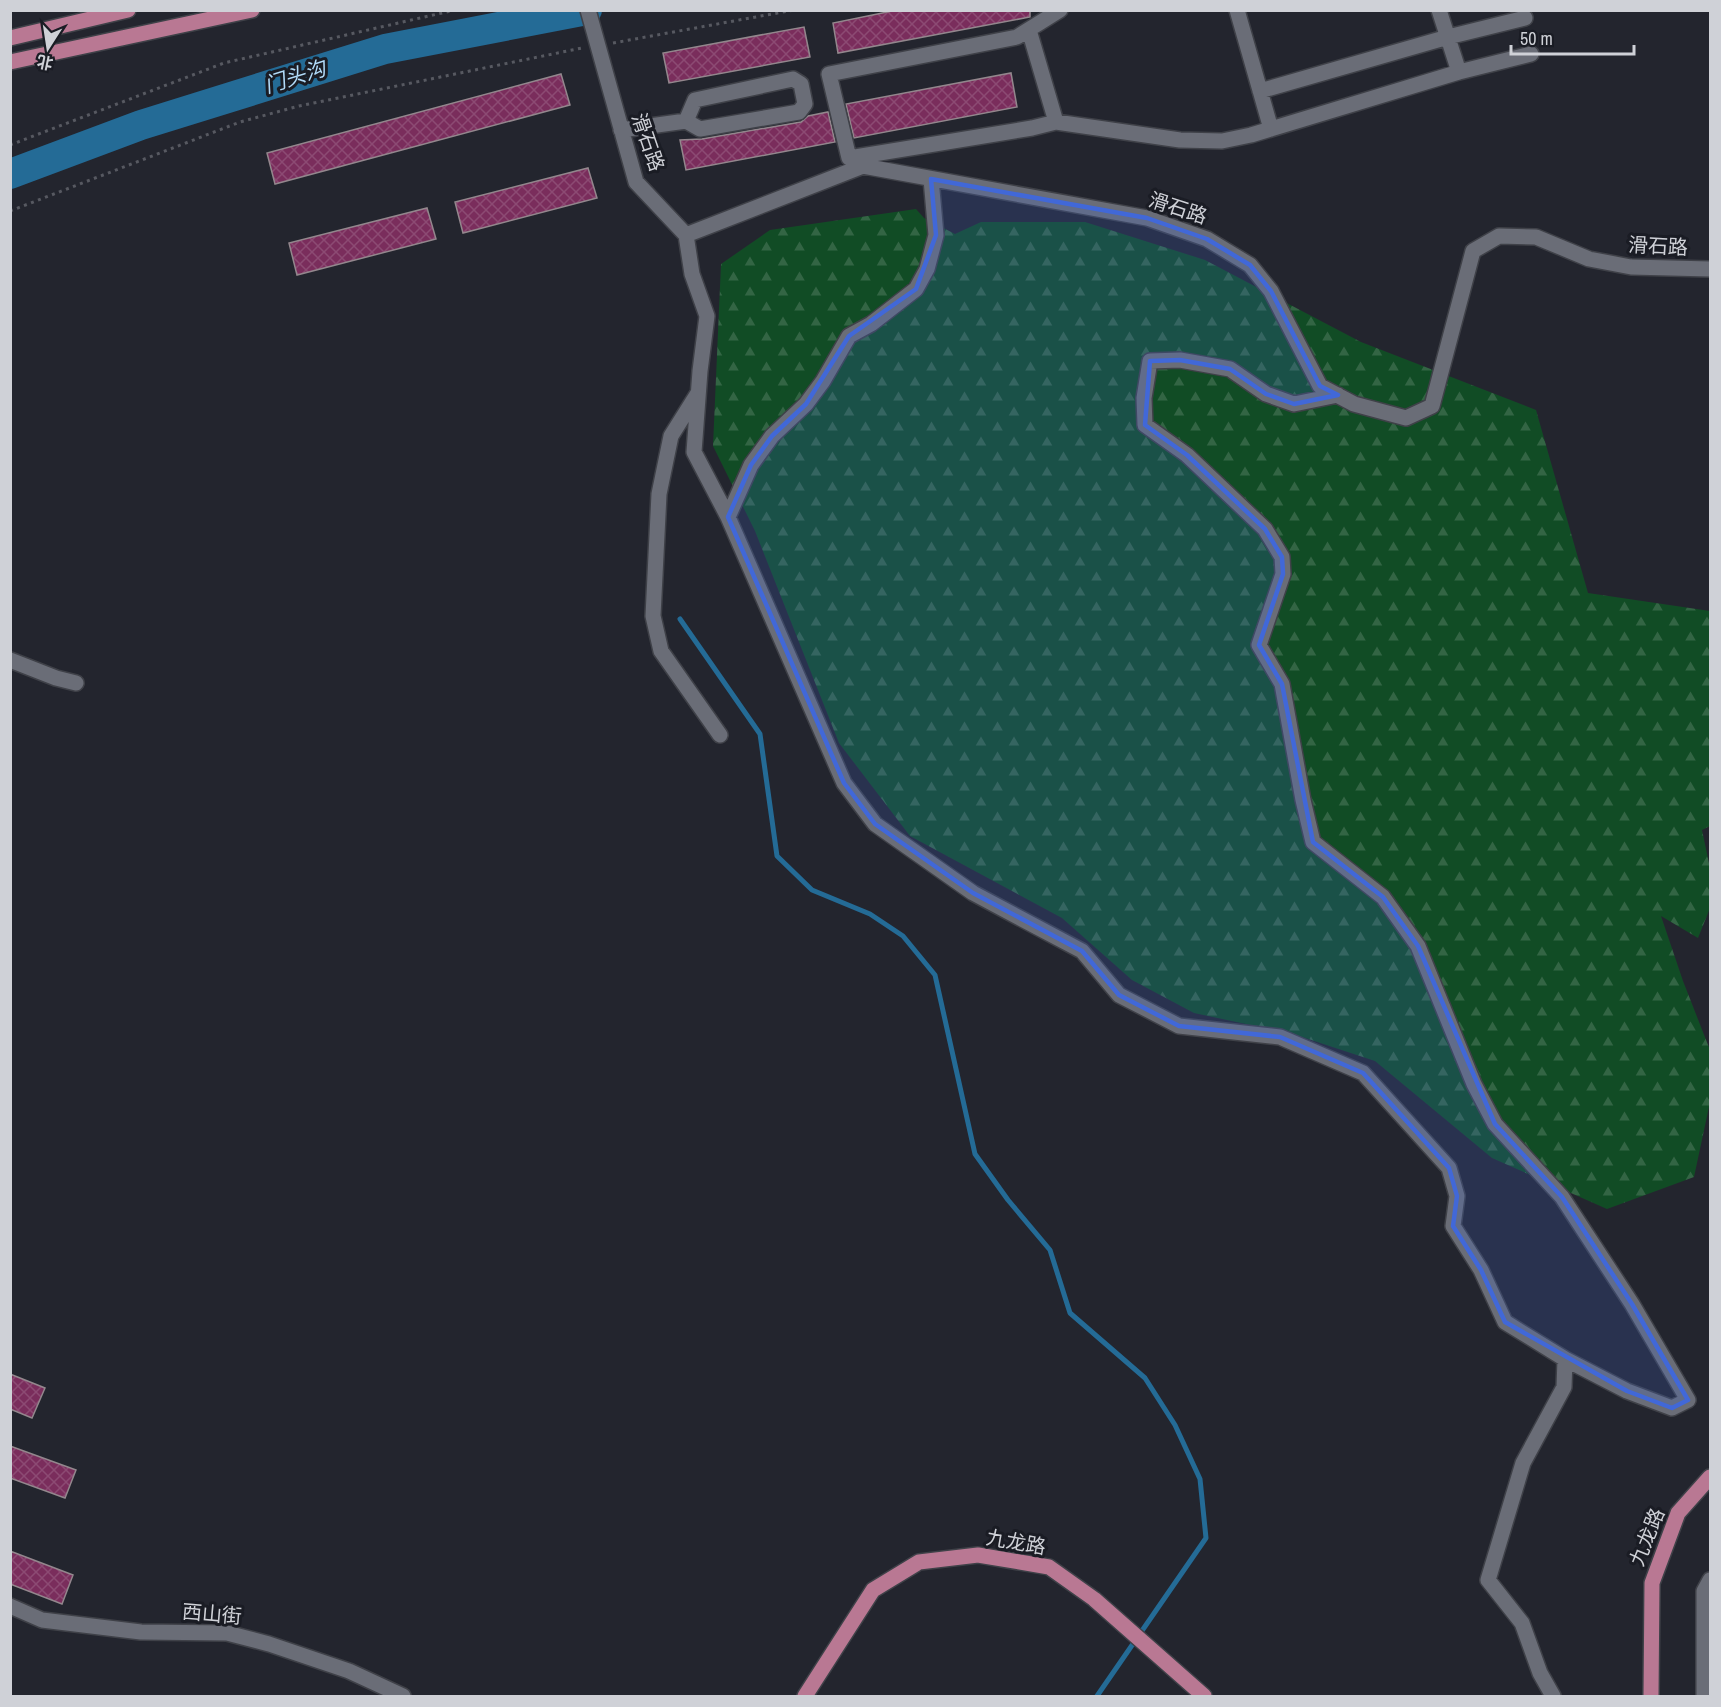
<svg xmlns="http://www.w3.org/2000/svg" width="1721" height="1707" viewBox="0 0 1721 1707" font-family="'Archivo Narrow','Noto Sans SC',sans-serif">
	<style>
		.forest { fill: url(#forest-firs) }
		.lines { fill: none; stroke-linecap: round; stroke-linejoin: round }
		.stream { stroke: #246b96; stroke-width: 5 }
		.river { stroke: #246b96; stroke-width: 30 }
		.building { fill: url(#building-cross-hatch); stroke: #93878d; stroke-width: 1.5 }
		.minor-casing { stroke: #3f4148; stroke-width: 18 }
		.major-casing { stroke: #3f4148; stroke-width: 18 }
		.path { stroke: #575961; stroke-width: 3; stroke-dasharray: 3 4.5; stroke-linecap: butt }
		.minor { stroke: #6a6d77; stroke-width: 15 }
		.major { stroke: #b97893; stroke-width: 15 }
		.marked { fill: #4168d8; fill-opacity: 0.2; stroke: #4168d8; stroke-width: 4.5; stroke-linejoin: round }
		.labels { text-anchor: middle; stroke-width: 6; stroke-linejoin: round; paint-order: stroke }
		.street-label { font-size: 20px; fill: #cfd1d7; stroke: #1a1c24 }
		.water-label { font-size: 21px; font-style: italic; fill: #b2dcfa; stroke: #1a1c24 }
	</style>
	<defs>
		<pattern id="forest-firs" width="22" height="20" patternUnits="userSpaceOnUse" patternTransform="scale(1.5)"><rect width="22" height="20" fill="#114c25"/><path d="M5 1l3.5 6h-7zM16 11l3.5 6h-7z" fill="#336544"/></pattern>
		<pattern id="building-cross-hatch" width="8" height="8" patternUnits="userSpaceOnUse" patternTransform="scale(1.5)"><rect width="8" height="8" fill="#7a2d5c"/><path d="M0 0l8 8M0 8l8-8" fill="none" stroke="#8c4a73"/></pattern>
	</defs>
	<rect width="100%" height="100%" fill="#23252e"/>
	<path class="forest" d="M916,209L924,218L955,234L981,222H1085L1205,260L1361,342L1536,410L1588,593L1710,611V826L1702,830L1710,868V908L1698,938L1661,916L1683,981L1710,1050V1102L1694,1177L1607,1209L1492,1158L1375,1061L1293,1034L1194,1013L1132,980L1062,918L910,836L839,743L755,531L713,446L721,264L770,230Z"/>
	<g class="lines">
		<path class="stream" d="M680,619L760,734L777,856L812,890L870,914L903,936L935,975L975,1154L1008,1200L1050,1250L1070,1313L1145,1378L1175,1425L1200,1479L1206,1538L1097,1696"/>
		<path class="river" d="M10,174L141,125L385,49L587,10"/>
	</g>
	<path class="building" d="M897,10H1030V17L838,53L833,23Z
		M804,27L810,57L669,83L663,53Z
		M1011,73L1017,107L854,138L846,104Z
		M561,74L570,105L275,184L267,153Z
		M828,112L835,142L686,170L680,140L702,139L801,122L808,116Z
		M588,168L597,198L463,233L455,202Z
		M427,208L436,239L297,275L289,243Z
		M10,1374L45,1388L32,1418L10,1409Z
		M10,1446L76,1470L65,1498L10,1478Z
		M10,1551L73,1575L62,1604L10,1584Z"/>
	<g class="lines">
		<g class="minor-casing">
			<path id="minor" d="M588,10L636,182L686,235L863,166L1147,218L1207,239L1250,265L1271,291L1320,386L1354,404L1406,418L1432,406L1473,251L1499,236L1536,237L1589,259L1631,267L1710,269
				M1060,10L1017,37L829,74L849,158L1032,128L1056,122L1180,140L1222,141L1251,135L1459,72L1439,10
				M1237,10L1271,129
				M1029,30L1056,122
				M1459,72L1531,54
				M1260,91L1448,37L1525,18
				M621,130L686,121L700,129L799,112L805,104L801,84L793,79L695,100L686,121
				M931,179L936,235L927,269L916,289L871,324L849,336L823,381L806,404L772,436L751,465L728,517L844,783L875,824L973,893L1082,951L1119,995L1179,1026L1280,1037L1363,1073L1449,1168L1457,1196L1453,1226L1481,1270L1505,1322L1565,1359L1564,1387L1523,1463L1488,1580L1522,1623L1540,1673L1553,1696
				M686,235L692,274L707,316L700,371L694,452L728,517
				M698,393L671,436L659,494L653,616L661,651L720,735
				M1338,395L1294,404L1266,394L1230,369L1180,360L1150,361L1144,398L1145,425L1187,455L1265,529L1282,557L1283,574L1259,645L1282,684L1303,800L1313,842L1383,897L1418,946L1474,1084L1495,1124L1562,1197L1632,1304L1688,1400L1672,1408L1627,1391L1565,1359
				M10,660L56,678L76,683
				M10,1606L42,1620L141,1632L227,1633L269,1644L349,1671L403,1696
				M1704,1696V1591L1710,1580"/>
		</g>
		<g class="major-casing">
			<path id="major" d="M10,38L128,10
				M10,62L252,10
				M805,1696L873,1590L919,1562L978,1555L1049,1567L1094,1599L1204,1696
				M1651,1696L1652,1583L1678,1513L1710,1477"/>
		</g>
		<path class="path" d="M613,43L794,10
			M10,145L224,63L455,10
			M10,211L240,122L299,106L582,48"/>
		<use href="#minor" class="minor"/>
		<use href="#major" class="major"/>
	</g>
	<path class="marked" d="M931,179L1147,218L1207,239L1250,265L1271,291L1320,386L1338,395L1294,404L1266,394L1230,369L1180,360L1150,361L1145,425L1187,455L1265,529L1282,557L1283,574L1259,645L1282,684L1313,842L1383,897L1418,946L1495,1124L1562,1197L1632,1304L1688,1400L1672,1408L1627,1391L1505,1322L1481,1270L1453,1226L1457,1196L1449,1168L1363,1073L1280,1037L1179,1026L1119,995L1082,951L973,893L875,824L844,783L728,517L751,465L772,436L806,404L849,336L916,289L936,235Z"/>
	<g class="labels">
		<g class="street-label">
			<text transform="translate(648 142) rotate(71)" y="7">滑石路</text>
			<text transform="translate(1178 208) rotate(18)" y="7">滑石路</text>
			<text transform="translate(1658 246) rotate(3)" y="7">滑石路</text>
			<text transform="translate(1647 1537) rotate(-68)" y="7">九龙路</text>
			<text transform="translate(1016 1542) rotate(10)" y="7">九龙路</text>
			<text transform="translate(212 1614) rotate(5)" y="7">西山街</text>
		</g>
		<g class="water-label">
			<text transform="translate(295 77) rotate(-17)" y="7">门头沟</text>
		</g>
	</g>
	<rect width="1721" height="1707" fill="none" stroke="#cfd1d7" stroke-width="24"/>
	<g transform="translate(48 48) rotate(192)" stroke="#1a1c24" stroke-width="4.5" paint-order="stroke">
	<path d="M0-4.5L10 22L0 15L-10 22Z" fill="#cfd1d7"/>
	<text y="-9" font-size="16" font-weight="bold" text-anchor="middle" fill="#cfd1d7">北</text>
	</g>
	<path d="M1511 45v9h123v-9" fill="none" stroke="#cfd1d7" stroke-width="3"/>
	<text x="1520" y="45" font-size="18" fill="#cfd1d7" stroke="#1a1c24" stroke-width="4.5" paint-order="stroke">50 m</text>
</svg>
